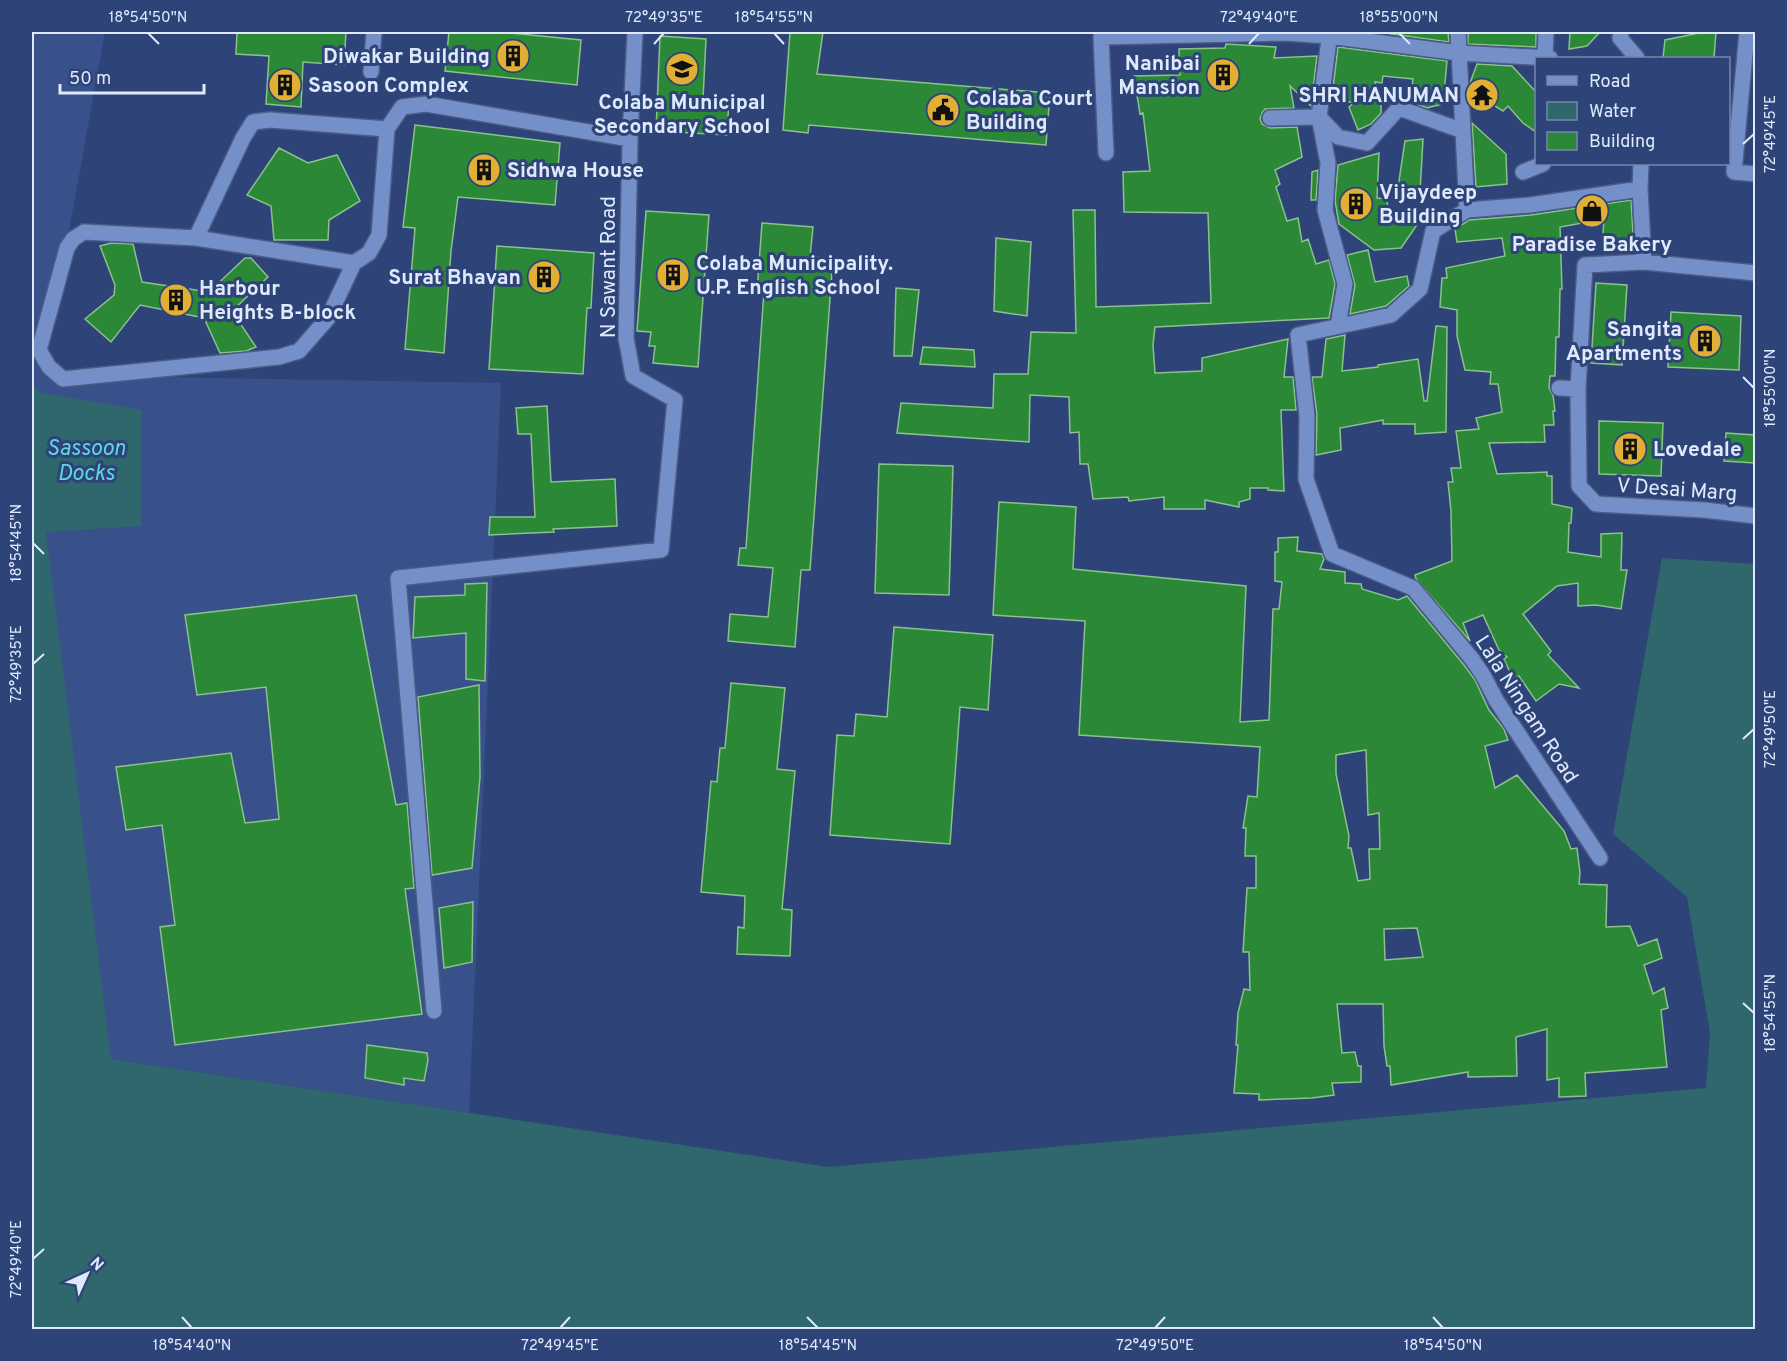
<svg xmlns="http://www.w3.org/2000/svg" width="1787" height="1361" viewBox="0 0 1787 1361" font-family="Overpass,sans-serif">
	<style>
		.built { fill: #39518a }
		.water { fill: #2f676d }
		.building { fill: #2b8836; stroke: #8bc18d; stroke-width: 1.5; fill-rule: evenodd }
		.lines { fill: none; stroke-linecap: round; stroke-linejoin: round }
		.minor-casing { stroke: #4a5b85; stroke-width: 18 }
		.minor { stroke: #758fc9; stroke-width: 15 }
		.ticks { fill: none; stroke: #dfe9fc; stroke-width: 2 }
		.labels { text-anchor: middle; stroke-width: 6; stroke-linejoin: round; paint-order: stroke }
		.poi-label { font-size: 21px; font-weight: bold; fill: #dfe9fc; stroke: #2e4478; text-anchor: start }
		.street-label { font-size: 21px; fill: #dfe9fc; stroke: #2e4478 }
		.water-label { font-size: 22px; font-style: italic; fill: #61d7e3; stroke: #2e4478 }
		.neatline { fill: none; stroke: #dfe9fc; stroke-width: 2 }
		.ticks-label { font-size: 15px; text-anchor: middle; fill: #dfe9fc }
	</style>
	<rect width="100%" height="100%" fill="#2e4478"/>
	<path class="built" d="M32,32H105L43,375L501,383L469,1113L111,1059L32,1045Z"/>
	<path class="water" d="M32,384L41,393L141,410V526L46,532L111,1059L829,1167L1706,1088L1710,1033L1687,897L1613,834L1662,558L1755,564V1329H32Z"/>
	<path class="building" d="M237,32H346L344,65L303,62L301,107L266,104L269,56L236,54Z
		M449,32H500L581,40L577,85L445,71Z
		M790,32H823L817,74L1050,93L1046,145L809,125L808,133L783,130Z
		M1377,32H1448L1449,42Z
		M1468,32H1536V47L1468,44Z
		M1570,32H1600L1587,46L1569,49Z
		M1704,32H1716L1714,58H1663L1665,40Z
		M660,36L706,39L703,99L729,100L727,135L656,131Z
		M1226,44L1276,47L1274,58L1317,56L1311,106L1290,86L1294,108L1265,109L1262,113L1260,119L1262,124L1270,128L1297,127L1302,157L1275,170L1280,184L1276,187L1287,221L1298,218L1302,242L1308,239L1316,264L1329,260L1335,284L1329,318L1155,327L1153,345L1155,373L1202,371V358L1288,339L1284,377H1293L1296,410H1281L1284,491L1268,490V488H1250V499L1239,502V507L1205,500V509H1164V497L1129,501L1128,497L1093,499L1088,464H1080L1079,432L1070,433L1069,397L1030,395L1029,442L897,433L901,403L993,408L994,374H1028L1031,332L1076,333L1073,210H1095L1096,307L1211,303L1208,213L1124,212L1123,172L1150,171L1143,113L1140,114L1134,76L1180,75L1179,49L1225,48Z
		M1338,47L1447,61L1443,104L1427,108L1410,102L1413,79L1383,76L1382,83L1375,82L1381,105V113L1371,124L1358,130L1349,107L1355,102H1347L1341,87L1333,88Z
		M1477,64L1512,66L1536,92V132L1523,123L1508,106L1503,111L1471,91L1470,83Z
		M1472,123L1506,154L1507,184L1476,187Z
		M415,125L560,143L555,205L458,197L451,251L444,353L405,349L415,228L403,227Z
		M1423,139L1420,192L1397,194L1405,141Z
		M279,148L308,163L337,155L360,201L329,220L328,240H274L271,206L247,195Z
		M1379,153L1377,198L1387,199L1389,221L1421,219L1401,248L1374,250L1339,224L1335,201L1338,165Z
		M1318,170L1316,200H1311L1312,172Z
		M1631,200L1634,250L1602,248L1604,219L1560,227L1562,289H1560L1559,337H1556L1555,376H1550L1549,388L1553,395L1555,411H1553L1554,425H1544L1545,442L1489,443L1497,474L1547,472V476H1552V504L1572,508L1571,523H1569L1568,552L1601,557V534L1622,533L1621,570H1627L1621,609L1596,605L1578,606V583L1557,586L1523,614L1551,651L1548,655L1579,688L1559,684L1536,701L1519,676L1513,679L1504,659L1507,657L1499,650L1483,615L1463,623L1470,641L1416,579L1415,575L1452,561L1451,511L1448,482H1453L1451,468H1461L1456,431L1479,429L1476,418L1502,412L1498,384H1490L1491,372L1465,370L1457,336V310L1440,307L1442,278H1447L1446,268L1505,256L1502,238L1457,242L1455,229L1469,220L1531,215Z
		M646,211L709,215L698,367L653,363L655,346H649L651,332L637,331Z
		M762,223L813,227L810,257L833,258L810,570H801L795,647L728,641L730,614L768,617L773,568L738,565L740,548H746L764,291H757Z
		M996,238L1031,242L1027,316L994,311Z
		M111,243L133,244L142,282L209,292L245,258H251L268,277L232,311L256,347L246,351L220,353L204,318L140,305L111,342L85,319L114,295L115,285L100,246Z
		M497,246L594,253L591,308H587L583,374L489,369Z
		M1368,250L1375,282L1407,276L1409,286L1386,306L1350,314L1355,285L1347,255Z
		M1596,283L1627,285L1622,365L1591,363Z
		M896,288L919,290L912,356H894Z
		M1671,312L1741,316L1739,370L1668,367Z
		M1436,326L1447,327L1446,432L1415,434V424H1383V420L1340,428L1341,450L1316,455L1317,415L1312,377H1322L1326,339L1345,335L1342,371L1378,367V365L1418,359L1424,401H1427Z
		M923,347L974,350L975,367L920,364Z
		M547,406L551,482L615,479L617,526L553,529L554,532L489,535L490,517H535L531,434H518L516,408Z
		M1599,421L1663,423L1661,476L1599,474Z
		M1726,433L1755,435V463L1724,461Z
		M879,464L953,466L949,595L875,593Z
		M999,502L1076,507L1073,569L1246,586L1240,722L1269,720L1273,609H1279L1282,582L1275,581V552H1278V538L1298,537L1297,551L1322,554L1324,559L1320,569L1345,572V583L1361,584L1362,589L1398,600L1407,596L1464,665L1475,680L1489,710L1504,729L1508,740L1485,746L1495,788L1517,775L1564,831L1571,849L1577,848L1580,873L1579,884L1607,885L1606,927L1630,926L1638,946L1657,939L1662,958L1644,965L1653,994L1664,988L1668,1008L1661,1010L1667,1067L1585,1073L1586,1096L1559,1097V1078L1547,1080V1029L1516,1037L1517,1076L1468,1077V1072L1391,1085L1390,1066H1387L1384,1046L1383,1004H1337L1342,1053L1355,1052L1358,1066H1361V1082L1332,1083L1334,1095L1312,1098L1259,1100V1094L1234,1093L1238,1045H1236L1238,1013L1244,989L1250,990L1249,952H1243L1247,888H1256V856H1245L1246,828H1243L1248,796L1257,797L1260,747L1079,735L1085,621L993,615ZM1366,750L1368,815L1379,813L1380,849H1369L1370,879L1358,881L1351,848H1348L1349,836L1336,774V755ZM1417,928L1423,957L1385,960L1384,929Z
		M487,583L485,681L466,679V633L413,638L415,597L465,595V584Z
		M356,595L396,805L407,803L414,888L405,889L422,1014L175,1045L160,927L175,925L162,825L126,830L116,767L231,753L245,823L279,819L266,687L197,695L185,615Z
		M894,627L993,635L988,710L960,707L950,844L830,835L837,735L854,736L856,714L887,717Z
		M731,683L785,688L777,769L795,771L782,909L792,910L790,956L737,954L738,927L744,928L745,896L701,892L711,781L717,782L720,748H725Z
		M479,685L480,777L472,868L432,875L418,697Z
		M473,902L472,962L444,968L439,908Z
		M367,1045L427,1053L428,1060L424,1081L404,1078V1085L365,1078Z"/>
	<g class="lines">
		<g class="minor-casing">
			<path id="minor" d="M1330,32L1319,117L1328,163L1325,210L1345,284L1338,326
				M1458,32L1467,210
				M1621,32L1620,38L1637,58
				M1747,32L1734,172L1756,174
				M1545,58L1546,32
				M371,72L374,32
				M1270,118L1319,117L1338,137L1367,143L1399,108L1463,131
				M1106,153L1101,37L1285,33L1329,36L1459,53L1550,58
				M1641,164L1640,189L1644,262
				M1523,172L1543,164
				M196,238L243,138L253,122L270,120L387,129
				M354,263L196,238L84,232L73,239L67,248L39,350L49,367L63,379L279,357L299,351L328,318L354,263L369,253L379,235L387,129L402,107L426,104L630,139
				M1756,273L1644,262L1585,265L1578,389L1579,486L1596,504L1704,510L1756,516
				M1559,388L1578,389
				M1600,858L1496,700L1483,675L1472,659L1413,588L1332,554L1306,479L1307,416L1298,335L1391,315L1420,289L1433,231L1467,210L1530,205L1640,189
				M434,1011L398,578L661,550L675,400L633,376L626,338L630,139L635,32"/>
		</g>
		<use href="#minor" class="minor"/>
	</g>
	<path class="ticks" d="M148,33L159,44M774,33L784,44M1399,33L1410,44M654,44L664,33M1249,44L1259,33M1743,144L1754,134M1743,377L1754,388M33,543L44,554M33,664L44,654M1743,739L1754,729M1743,1003L1754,1013M33,1259L44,1249M182,1317L192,1328M807,1317L818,1328M1433,1317L1443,1328M560,1328L570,1317M1155,1328L1165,1317"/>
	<defs>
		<g id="building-disc" transform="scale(1.725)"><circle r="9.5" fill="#e1af34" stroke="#2e4478"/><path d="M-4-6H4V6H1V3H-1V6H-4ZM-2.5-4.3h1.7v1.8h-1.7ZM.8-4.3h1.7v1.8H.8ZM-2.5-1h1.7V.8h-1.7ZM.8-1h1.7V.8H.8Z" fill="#111"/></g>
		<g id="school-disc" transform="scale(1.725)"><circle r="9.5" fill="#e1af34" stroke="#2e4478"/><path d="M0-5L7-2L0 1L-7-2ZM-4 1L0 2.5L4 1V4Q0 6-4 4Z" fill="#111"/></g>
		<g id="temple-disc" transform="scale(1.725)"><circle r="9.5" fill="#e1af34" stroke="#2e4478"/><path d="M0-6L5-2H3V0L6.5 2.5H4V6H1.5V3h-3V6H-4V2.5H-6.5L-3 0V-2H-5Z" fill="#111"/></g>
		<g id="civic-disc" transform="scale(1.725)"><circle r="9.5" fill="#e1af34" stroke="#2e4478"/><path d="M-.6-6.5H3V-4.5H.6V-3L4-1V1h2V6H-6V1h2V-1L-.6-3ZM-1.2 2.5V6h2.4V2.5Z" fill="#111"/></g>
		<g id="shop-disc" transform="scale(1.725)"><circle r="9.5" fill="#e1af34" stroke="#2e4478"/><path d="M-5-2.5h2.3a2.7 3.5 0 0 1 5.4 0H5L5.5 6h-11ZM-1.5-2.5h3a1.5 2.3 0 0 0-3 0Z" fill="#111"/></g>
	</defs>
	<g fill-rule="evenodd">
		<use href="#building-disc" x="513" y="56"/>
		<use href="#school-disc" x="682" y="69"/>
		<use href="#building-disc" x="1223" y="75"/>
		<use href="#building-disc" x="285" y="85"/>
		<use href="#temple-disc" x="1482" y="95"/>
		<use href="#civic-disc" x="943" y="110"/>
		<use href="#building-disc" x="484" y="170"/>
		<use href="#building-disc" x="1356" y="204"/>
		<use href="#shop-disc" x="1592" y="211"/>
		<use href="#building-disc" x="673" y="275"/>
		<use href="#building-disc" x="544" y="277"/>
		<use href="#building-disc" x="176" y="300"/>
		<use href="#building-disc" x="1705" y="341"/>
		<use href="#building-disc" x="1630" y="449"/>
	</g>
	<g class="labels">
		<g class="poi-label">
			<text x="490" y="63" text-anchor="end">Diwakar Building</text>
			<text x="1200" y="70" text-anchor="end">Nanibai<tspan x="1200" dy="24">Mansion</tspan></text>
			<text x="308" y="92">Sasoon Complex</text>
			<text x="1459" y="102" text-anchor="end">SHRI HANUMAN</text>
			<text x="966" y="105">Colaba Court<tspan x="966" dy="24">Building</tspan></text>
			<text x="682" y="109" text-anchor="middle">Colaba Municipal<tspan x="682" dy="24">Secondary School</tspan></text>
			<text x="507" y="177">Sidhwa House</text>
			<text x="1379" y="199">Vijaydeep<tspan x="1379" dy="24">Building</tspan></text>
			<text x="1592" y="251" text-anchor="middle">Paradise Bakery</text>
			<text x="696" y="270">Colaba Municipality.<tspan x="696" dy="24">U.P. English School</tspan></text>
			<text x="521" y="284" text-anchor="end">Surat Bhavan</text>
			<text x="199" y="295">Harbour<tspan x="199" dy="24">Heights B-block</tspan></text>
			<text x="1682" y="336" text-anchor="end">Sangita<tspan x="1682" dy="24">Apartments</tspan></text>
			<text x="1653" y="456">Lovedale</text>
		</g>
		<g class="street-label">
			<text transform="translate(608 267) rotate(-90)" y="7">N Sawant Road</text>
			<text transform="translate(1677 489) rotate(4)" y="7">V Desai Marg</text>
			<text transform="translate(1527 709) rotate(57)" y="7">Lala Ningam Road</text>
		</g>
		<g class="water-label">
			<text x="86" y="455">Sassoon<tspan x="86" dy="25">Docks</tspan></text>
		</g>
	</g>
	<rect width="1787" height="1361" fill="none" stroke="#2e4478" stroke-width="66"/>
	<rect x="1535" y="57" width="195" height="108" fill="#2e4478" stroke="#7586ad" stroke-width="1.5"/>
	<rect x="1547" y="76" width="30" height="9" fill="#758fc9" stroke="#7586ad" stroke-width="1.5"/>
	<text x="1589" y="87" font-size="18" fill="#dfe9fc">Road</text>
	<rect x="1547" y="102" width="30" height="18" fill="#2f676d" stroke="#7586ad" stroke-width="1.5"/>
	<text x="1589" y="117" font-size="18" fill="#dfe9fc">Water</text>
	<rect x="1547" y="132" width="30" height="18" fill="#2b8836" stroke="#7586ad" stroke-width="1.5"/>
	<text x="1589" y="147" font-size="18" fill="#dfe9fc">Building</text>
	<g transform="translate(87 1274) rotate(45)" stroke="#2e4478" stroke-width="4.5" paint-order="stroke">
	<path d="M0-4.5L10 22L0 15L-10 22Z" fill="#dfe9fc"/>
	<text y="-9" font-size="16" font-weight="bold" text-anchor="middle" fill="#dfe9fc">N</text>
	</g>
	<path d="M60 84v9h144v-9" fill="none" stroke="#dfe9fc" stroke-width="3"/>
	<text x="69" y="84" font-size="18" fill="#dfe9fc" stroke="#2e4478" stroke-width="4.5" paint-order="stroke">50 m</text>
	<rect x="33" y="33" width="1721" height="1295" class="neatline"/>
	<g class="ticks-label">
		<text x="148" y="22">18°54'50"N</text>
		<text x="664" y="22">72°49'35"E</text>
		<text x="774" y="22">18°54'55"N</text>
		<text x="1259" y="22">72°49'40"E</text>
		<text x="1399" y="22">18°55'00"N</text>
		<text transform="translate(1770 134) rotate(-90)" y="5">72°49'45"E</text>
		<text transform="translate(1770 388) rotate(-90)" y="5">18°55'00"N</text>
		<text transform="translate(16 543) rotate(-90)" y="5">18°54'45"N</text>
		<text transform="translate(16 664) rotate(-90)" y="5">72°49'35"E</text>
		<text transform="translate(1770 729) rotate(-90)" y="5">72°49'50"E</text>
		<text transform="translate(1770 1013) rotate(-90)" y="5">18°54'55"N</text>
		<text transform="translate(16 1259) rotate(-90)" y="5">72°49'40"E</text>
		<text x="192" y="1350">18°54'40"N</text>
		<text x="560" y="1350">72°49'45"E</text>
		<text x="818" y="1350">18°54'45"N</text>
		<text x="1155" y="1350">72°49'50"E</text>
		<text x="1443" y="1350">18°54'50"N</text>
	</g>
</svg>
